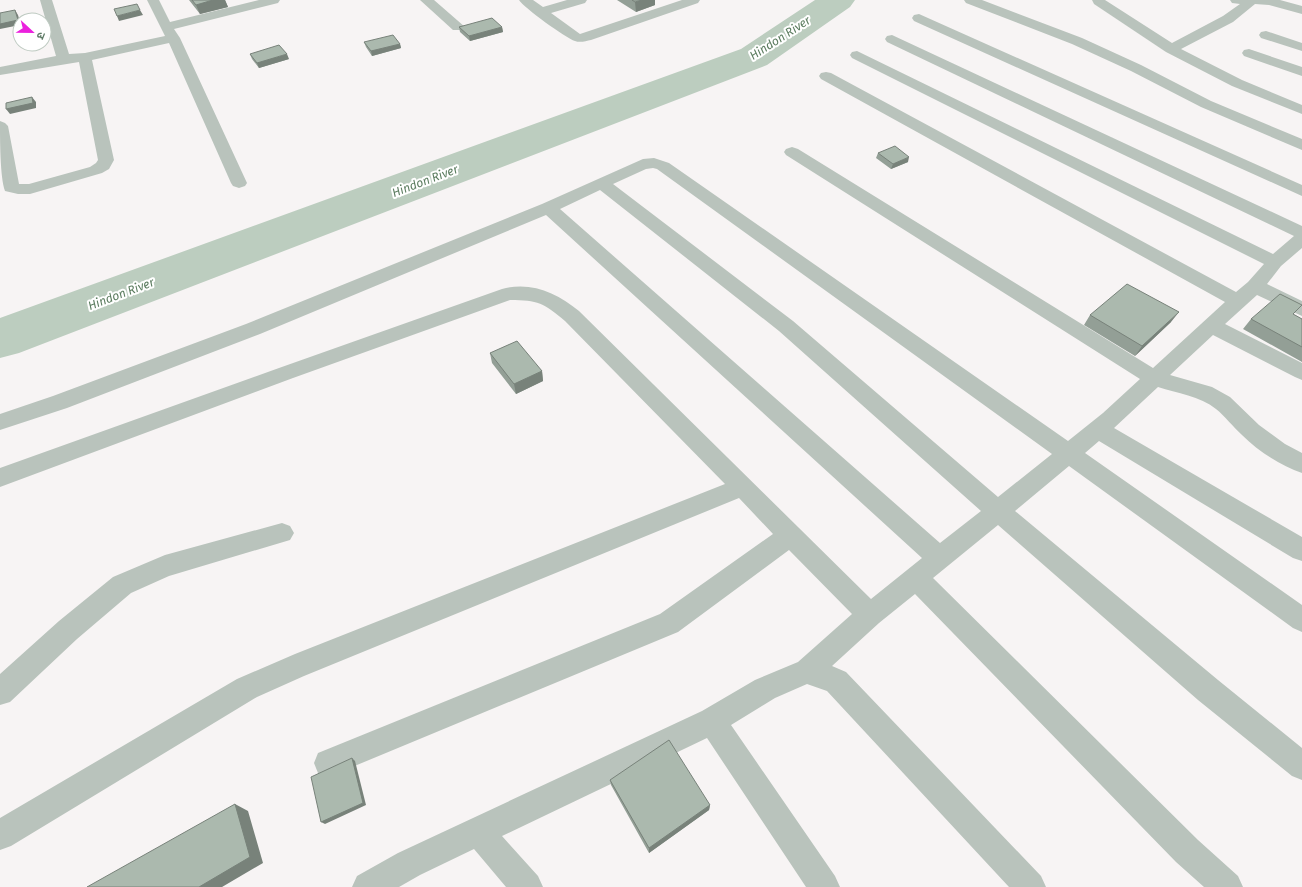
<svg xmlns="http://www.w3.org/2000/svg" width="1302" height="887" viewBox="0 0 1302 887" font-family="'Fira Sans','Noto Sans Devanagari',sans-serif">
	<style>
		.lines { fill: none; stroke-linecap: round; stroke-linejoin: round }
		.river { fill: #bccdbf; fill-rule: evenodd }
		.minor { fill: #b9c3bc; fill-rule: evenodd }
		.wall { fill: #939f96 }
		.shaded-wall { fill: #78827a }
		.building { fill: #abb9ae; stroke: #78827a }
		.labels { text-anchor: middle; stroke-width: 4; stroke-linejoin: round; paint-order: stroke }
		.far-water-label { font-size: 12px; font-style: italic; fill: #5b7c5f; stroke: #fff }
	</style>
	<rect width="100%" height="100%" fill="#f7f4f4"/>
	<g class="lines">
		<path class="river" d="M815,0H855L850,7L767,65L19,353L0,358V318L741,49Z"/>
		<path class="minor" d="M40,0H52L69,54L85,53L165,36L147,0H159L170,22L259,0H280L278,3L174,29L180,38L247,183L245,186L239,188L233,186L231,183L169,43L92,60L114,160L109,169L102,173L30,194H18L5,191C0,177 0,139 0,121L5,123L8,126L19,184H29L90,167L96,163L98,160L79,62L0,75V67L56,56Z
			M420,0H434L465,27L463,30H453Z
			M519,0H533L543,7L567,0H587L585,3L551,13L580,34L682,0H700L698,3L591,40C586,41 580,43 575,41C566,38 524,8 519,0Z
			M964,0H982L1082,38L1141,65L1211,101L1302,139V150L1201,107L1131,71L1072,44L966,3Z
			M1092,0H1105L1172,43L1223,16L1240,4L1232,3L1230,0H1280L1302,6V14L1269,5L1255,4L1233,22L1181,49L1242,80L1302,105V114L1232,86L1166,52L1094,4Z
			M919,14L1302,185V196L914,21L912,18L914,15Z
			M1266,31L1302,43V51L1261,38L1259,35L1261,32Z
			M892,35L1302,226V248L1281,266L1267,284L1302,301V316L1257,295L1225,324L1302,363V380L1295,377L1213,335L1170,375L1212,387L1230,397L1259,425L1285,444L1302,453V473C1281,466 1258,451 1242,435C1233,427 1225,416 1216,409C1200,396 1177,393 1158,387L1114,428L1302,537V561L1293,558L1099,441L1085,453L1302,605V632L1293,628L1069,466L1015,511L1218,680L1302,748V780L1292,776L1198,700L998,525L933,578L1198,840L1238,876L1243,887H1204L1176,862L915,594L879,623L832,666L846,672L1041,876L1046,887H1009L827,691L807,684L775,698L731,725L835,876L840,887H806L707,738L502,836L538,876L543,887H506L474,849L420,875L399,887H352L357,876L398,853L702,711L755,680L798,662L852,614L789,550L678,632L328,777L318,773L314,763L318,753L660,614L773,534L739,498L304,676L257,697L11,846L0,850V818L237,679L295,654L725,484L565,321C544,303 538,300 510,300L293,378L0,487V468L279,368L502,289C531,281 557,293 579,311L871,599L922,558L546,215L260,334L67,408L0,430V414L53,396L246,324L542,204L643,159L654,158L669,163L1068,441L1103,413L1140,379L786,155L784,152L786,149L792,147L798,149L1153,368L1225,302L821,79L819,76L821,73L826,72L831,73L1236,292L1248,282L1264,264L852,58L850,55L852,52L857,51L1273,254L1294,236L887,42L885,39L887,36ZM653,168L657,169L1052,454L998,497L793,321L613,184L646,169ZM600,190L779,331L981,511L940,543L560,209Z
			M1249,49L1302,67V76L1244,56L1242,53L1244,50Z
			M282,523L290,526L294,533L290,540L169,576L131,593L77,639L10,702L0,705V674L59,621L113,577L165,555Z"/>
	</g>
	<path class="wall" d="M189,0H225L228,7L200,14Z
		M617,0H655V5L636,12Z
		M459,27H502L503,32L470,41L460,32Z
		M364,42L400,44L401,48L372,56L366,47Z
		M250,54L289,59L259,68L252,59Z
		M878,153L908,162L891,169L876,158Z
		M1293,314L1302,319V362L1243,329L1251,319Z
		M1090,315L1171,322L1135,356L1084,325Z
		M490,353L542,371L543,381L516,394L492,363Z
		M610,780L710,805L709,810L649,853L611,785Z"/>
	<path class="shaded-wall" d="M213,0H225L228,7L200,14L196,5Z
		M642,0H655V5L636,12L635,2Z
		M15,10L18,15L20,22V25L0,29V24Z
		M140,10L143,15L119,21L117,16Z
		M502,27L503,32L470,41L469,36Z
		M400,44L401,48L372,56L371,51Z
		M287,54L289,59L259,68L257,63Z
		M32,97L36,102V108L10,114L6,109Z
		M909,157L908,162L891,169L893,164Z
		M1179,312L1171,322L1135,356L1142,346Z
		M542,371L543,381L516,394L514,384Z
		M352,758L355,761L366,805L325,824L321,822Z
		M235,804L248,811L263,863L222,887H199Z
		M710,805L709,810L649,853V848Z"/>
	<path class="building" d="M192,0H213L196,5Z
		M632,0H642L635,2Z
		M137,4L140,10L117,16L114,9Z
		M15,10L18,20L0,24V13Z
		M492,18L502,27L469,36L459,27Z
		M393,35L400,44L371,51L364,42Z
		M279,45L287,54L257,63L250,54Z
		M32,97L33,103L6,109V103Z
		M895,146L909,157L893,164L878,153Z
		M1127,284L1179,312L1142,346L1090,315Z
		M1280,294L1302,305L1293,314L1302,319V347L1251,319Z
		M517,341L542,371L514,384L490,353Z
		M669,740L710,805L649,848L610,780Z
		M352,758L363,803L321,822L311,777Z
		M235,804L250,857L199,887H87Z"/>
	<g class="labels">
		<g class="far-water-label">
			<text transform="translate(780 38) rotate(-33)" y="4">Hindon River</text>
			<text transform="translate(425 181) rotate(-21)" y="4">Hindon River</text>
			<text transform="translate(121 294) rotate(-21)" y="4">Hindon River</text>
		</g>
	</g>
	<g transform="translate(32 32) rotate(112)"><circle r="19" fill="#ffffff" stroke="#becac1"/>
	<path d="M0-3L7 15L0 10L-7 15Z" fill="#eb20dd"/>
	<text y="-6" font-size="11" font-weight="bold" text-anchor="middle" fill="#5d7a65">उ</text>
	</g>
</svg>
